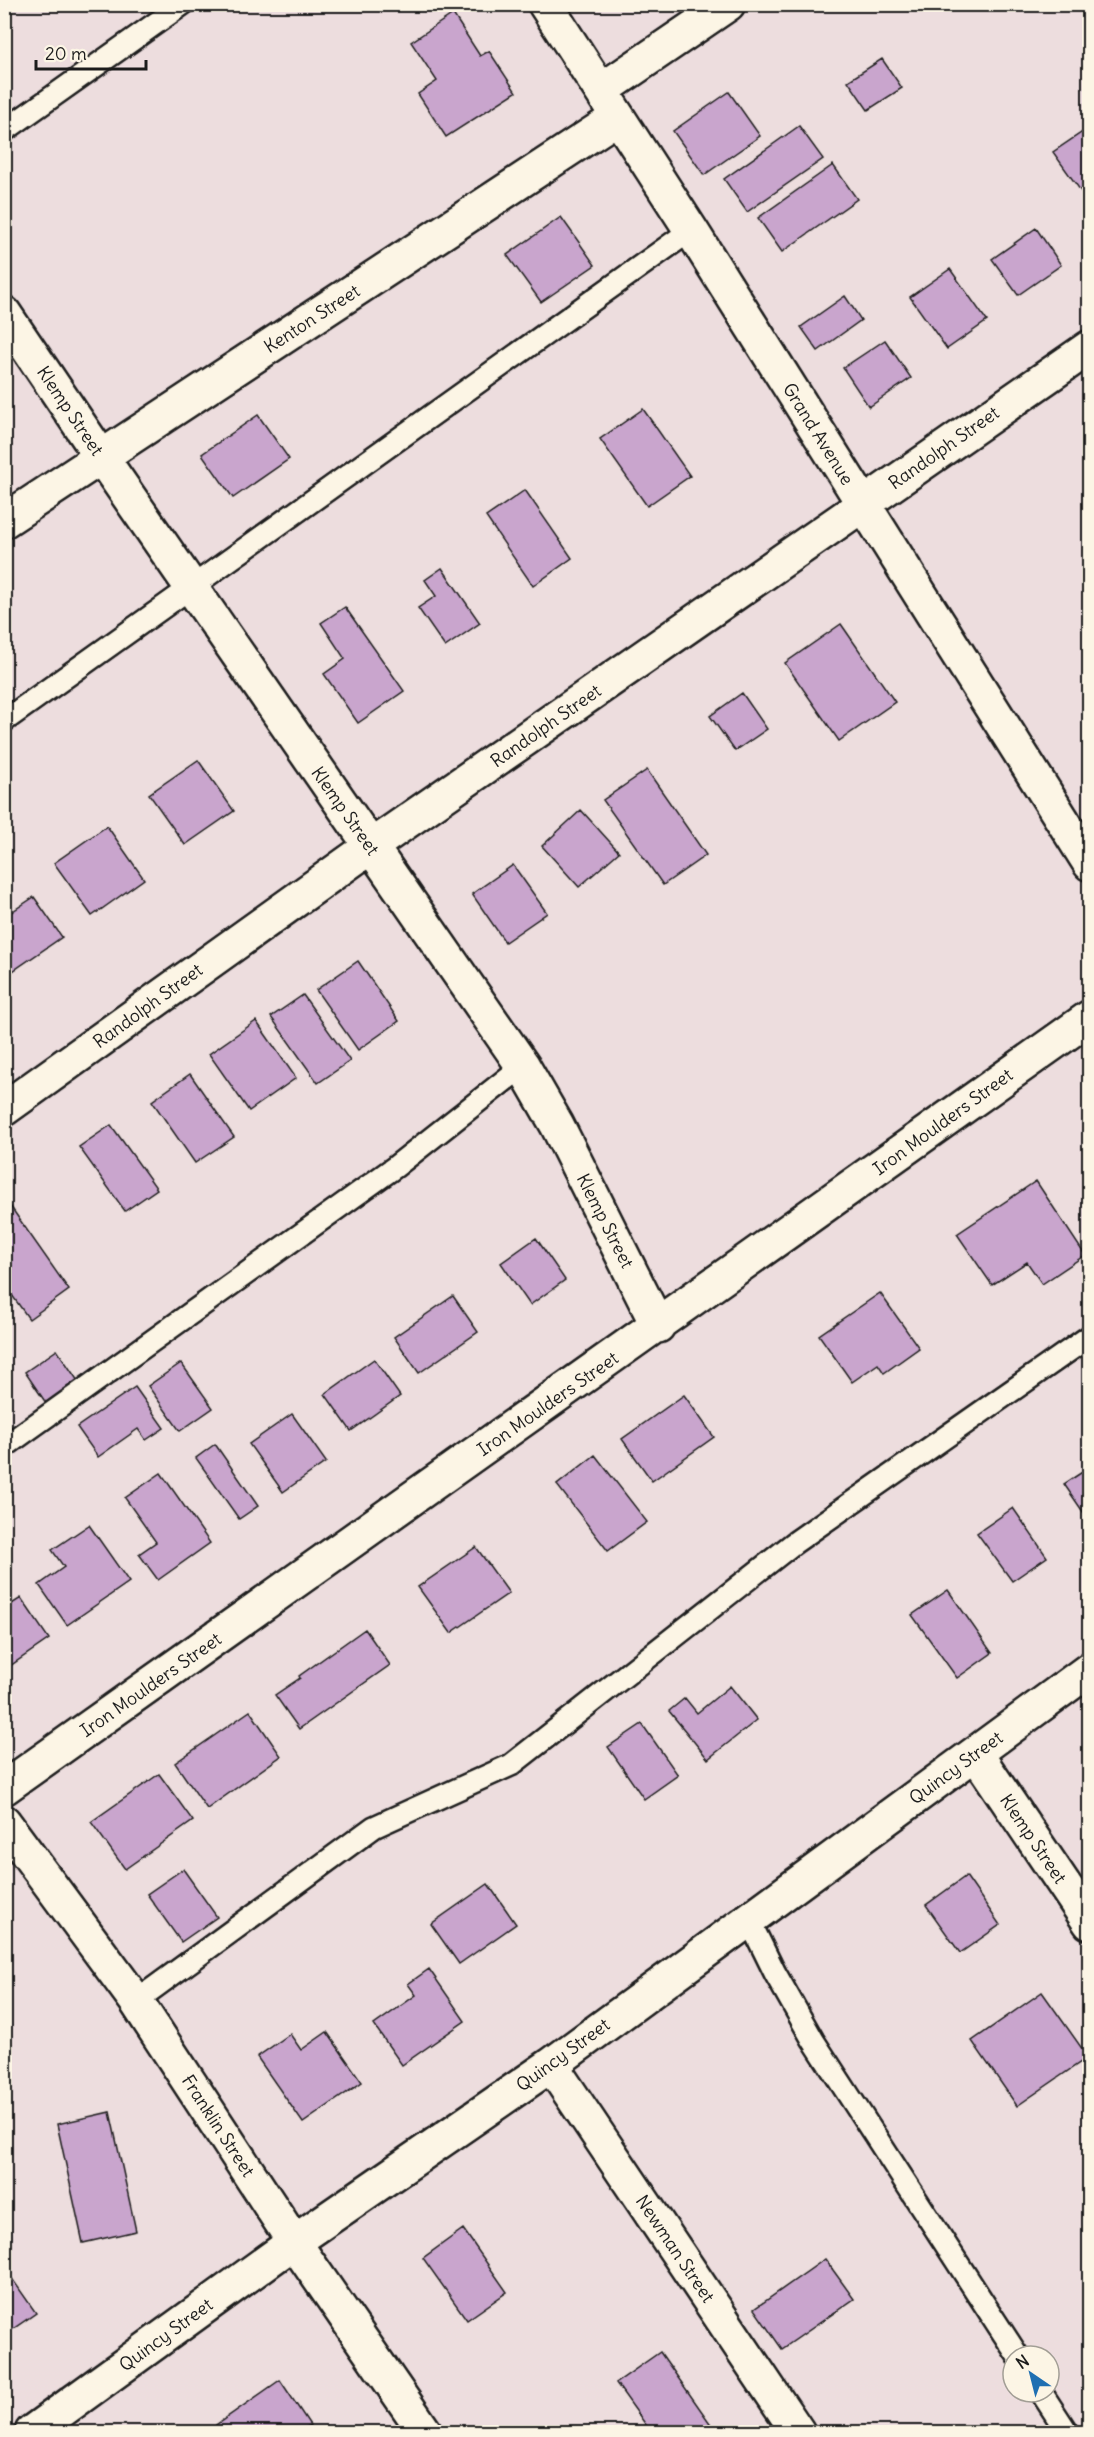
<svg xmlns="http://www.w3.org/2000/svg" width="1094" height="2437" viewBox="0 0 1094 2437" font-family="Delius,sans-serif">
	<style>
		.building { fill: #c9a5cd; stroke: #1c1c1c; stroke-width: 1.5 }
		.lines { fill: none; stroke-linecap: round; stroke-linejoin: round }
		.lane-casing { stroke: #1c1c1c; stroke-width: 26 }
		.street-casing { stroke: #1c1c1c; stroke-width: 38 }
		.lane { stroke: #fcf5e5; stroke-width: 21 }
		.street { stroke: #fcf5e5; stroke-width: 33 }
		.labels { text-anchor: middle; stroke-width: 4.5; stroke-linejoin: round; paint-order: stroke }
		.street-label { font-size: 18px; fill: #1c1c1c; stroke: #fcf5e5 }
	</style>
	<rect width="100%" height="100%" fill="#edddde"/>
	<filter id="ink" filterUnits="userSpaceOnUse"><feTurbulence type="fractalNoise" baseFrequency=".0167" numOctaves="2"/><feDisplacementMap in="SourceGraphic" scale="12" xChannelSelector="R" yChannelSelector="G"/><feConvolveMatrix kernelMatrix="1 2 1 2 8 2 1 2 1" color-interpolation-filters="sRGB"/></filter>
	<g filter="url(#ink)">
		<path class="building" d="M453,14L480,56L489,51L516,92L446,137L418,94L437,81L411,42Z
			M882,59L902,88L868,110L848,81Z
			M729,92L760,136L704,175L673,131Z
			M799,126L823,159L747,212L724,179Z
			M1090,127V204L1053,152Z
			M833,165L857,199L782,252L758,218Z
			M561,217L595,265L541,302L507,255Z
			M1036,228L1061,265L1018,295L992,259Z
			M950,269L987,321L947,349L910,297Z
			M845,296L861,320L818,351L801,327Z
			M885,340L911,378L869,407L843,368Z
			M643,409L690,476L647,506L600,439Z
			M258,415L289,459L233,498L202,454Z
			M525,490L572,558L533,586L486,517Z
			M442,568L480,623L445,647L418,608L436,596L425,580Z
			M345,607L404,691L358,723L324,674L345,659L321,623Z
			M841,624L895,702L839,741L785,663Z
			M742,693L767,729L735,751L710,716Z
			M198,760L234,811L185,845L149,794Z
			M647,770L706,855L663,885L603,800Z
			M581,810L619,852L579,887L542,846Z
			M107,826L144,879L92,916L54,863Z
			M513,865L547,913L505,942L472,894Z
			M34,897L62,937L4,977V917Z
			M358,961L399,1021L358,1050L316,990Z
			M303,995L350,1061L318,1083L271,1017Z
			M256,1021L296,1078L249,1111L209,1054Z
			M190,1074L234,1137L195,1163L152,1101Z
			M111,1125L157,1189L125,1211L79,1147Z
			M1036,1181L1085,1255L1042,1284L1027,1262L992,1285L957,1234Z
			M8,1203L69,1290L29,1319L4,1284V1205Z
			M536,1238L565,1280L530,1305L501,1263Z
			M880,1293L919,1348L884,1373L878,1364L852,1382L819,1335Z
			M453,1296L478,1332L419,1373L394,1337Z
			M57,1350L78,1381L46,1403L25,1372Z
			M374,1359L400,1396L351,1431L325,1394Z
			M181,1363L213,1408L180,1431L148,1386Z
			M135,1387L164,1428L146,1440L138,1429L98,1457L77,1427Z
			M684,1395L714,1437L652,1481L622,1439Z
			M292,1414L326,1462L283,1492L249,1444Z
			M215,1444L258,1506L239,1519L196,1458Z
			M595,1455L647,1522L608,1551L557,1485Z
			M1090,1467V1522L1064,1484Z
			M161,1473L210,1543L158,1580L139,1554L156,1542L125,1498Z
			M1013,1508L1047,1557L1012,1581L977,1533Z
			M89,1525L129,1582L67,1625L39,1585L64,1567L52,1550Z
			M476,1547L509,1593L451,1633L418,1587Z
			M948,1590L992,1653L957,1678L912,1615Z
			M21,1598L49,1639L4,1670V1609Z
			M365,1629L390,1665L299,1729L275,1695L300,1678L299,1676Z
			M730,1686L757,1720L708,1759L669,1711L685,1698L697,1713Z
			M250,1711L281,1756L207,1809L175,1763Z
			M642,1724L678,1775L644,1799L608,1747Z
			M159,1774L193,1821L125,1869L91,1822Z
			M183,1869L217,1917L181,1942L147,1894Z
			M966,1876L1000,1925L960,1953L926,1905Z
			M488,1884L516,1924L459,1964L431,1924Z
			M429,1969L465,2021L402,2065L374,2025L416,1995L408,1984Z
			M1042,1992L1088,2057L1017,2106L972,2041Z
			M327,2032L362,2082L303,2123L257,2057L290,2034L301,2050Z
			M110,2112L136,2231L83,2243L57,2124Z
			M463,2229L507,2292L467,2320L423,2258Z
			M825,2259L854,2299L782,2349L754,2309Z
			M6,2270L36,2313L4,2335V2271Z
			M660,2352L712,2426L702,2432H651L616,2383Z
			M280,2380L310,2425L299,2432H222L216,2425Z"/>
		<g class="lines">
			<g class="lane-casing">
				<path id="lane" d="M4,131L183,4
					M4,721L691,230
					M4,1447L395,1167L523,1066
					M749,1920L775,1973L813,2040L1018,2356
					M136,2001L374,1827L511,1765L794,1543L1090,1336
					M1041,2392L1067,2432"/>
			</g>
			<g class="street-casing">
				<path id="street" d="M545,4L691,230L1090,864
					M602,90L728,4
					M4,313L102,458L523,1066L557,1125L658,1326
					M4,521L618,117
					M4,1109L370,847L1090,347
					M976,1754L1090,1923
					M4,1788L1090,1017
					M4,1822L136,2001L294,2242L425,2432
					M551,2065L798,2432
					M32,2432L294,2242L551,2065L1090,1669"/>
			</g>
			<use href="#lane" class="lane"/>
			<use href="#street" class="street"/>
		</g>
	</g>
	<g class="labels">
		<g class="street-label">
			<text transform="translate(312 319) rotate(-33)" y="6">Kenton Street</text>
			<text transform="translate(70 411) rotate(56)" y="6">Klemp Street</text>
			<text transform="translate(818 434) rotate(58)" y="6">Grand Avenue</text>
			<text transform="translate(944 448) rotate(-35)" y="6">Randolph Street</text>
			<text transform="translate(546 726) rotate(-35)" y="6">Randolph Street</text>
			<text transform="translate(345 811) rotate(55)" y="6">Klemp Street</text>
			<text transform="translate(148 1006) rotate(-36)" y="6">Randolph Street</text>
			<text transform="translate(943 1122) rotate(-36)" y="6">Iron Moulders Street</text>
			<text transform="translate(605 1221) rotate(63)" y="6">Klemp Street</text>
			<text transform="translate(548 1404) rotate(-35)" y="6">Iron Moulders Street</text>
			<text transform="translate(151 1685) rotate(-35)" y="6">Iron Moulders Street</text>
			<text transform="translate(956 1768) rotate(-36)" y="6">Quincy Street</text>
			<text transform="translate(1033 1839) rotate(56)" y="6">Klemp Street</text>
			<text transform="translate(563 2055) rotate(-36)" y="6">Quincy Street</text>
			<text transform="translate(218 2126) rotate(57)" y="6">Franklin Street</text>
			<text transform="translate(675 2249) rotate(56)" y="6">Newman Street</text>
			<text transform="translate(166 2335) rotate(-36)" y="6">Quincy Street</text>
		</g>
	</g>
	<rect width="1094" height="2437" fill="none" stroke="#fcf5e5" stroke-width="24"/>
	<rect x="12" y="12" width="1070" height="2413" fill="none" stroke="#1c1c1c" stroke-width="2" filter="url(#ink)"/>
	<g transform="translate(1031 2374) rotate(325)"><circle r="28" fill="#fcf5e5" stroke="#a29e95" stroke-width="1.5"/>
	<path d="M0-4.5L10 22L0 15L-10 22Z" fill="#1f6fb2"/>
	<text y="-9" font-size="16" font-weight="bold" text-anchor="middle" fill="#1c1c1c">N</text>
	</g>
	<path d="M36 60v9h110v-9" fill="none" stroke="#1c1c1c" stroke-width="3"/>
	<text x="45" y="60" font-size="18" fill="#1c1c1c" stroke="#fcf5e5" stroke-width="4.5" paint-order="stroke">20 m</text>
</svg>
